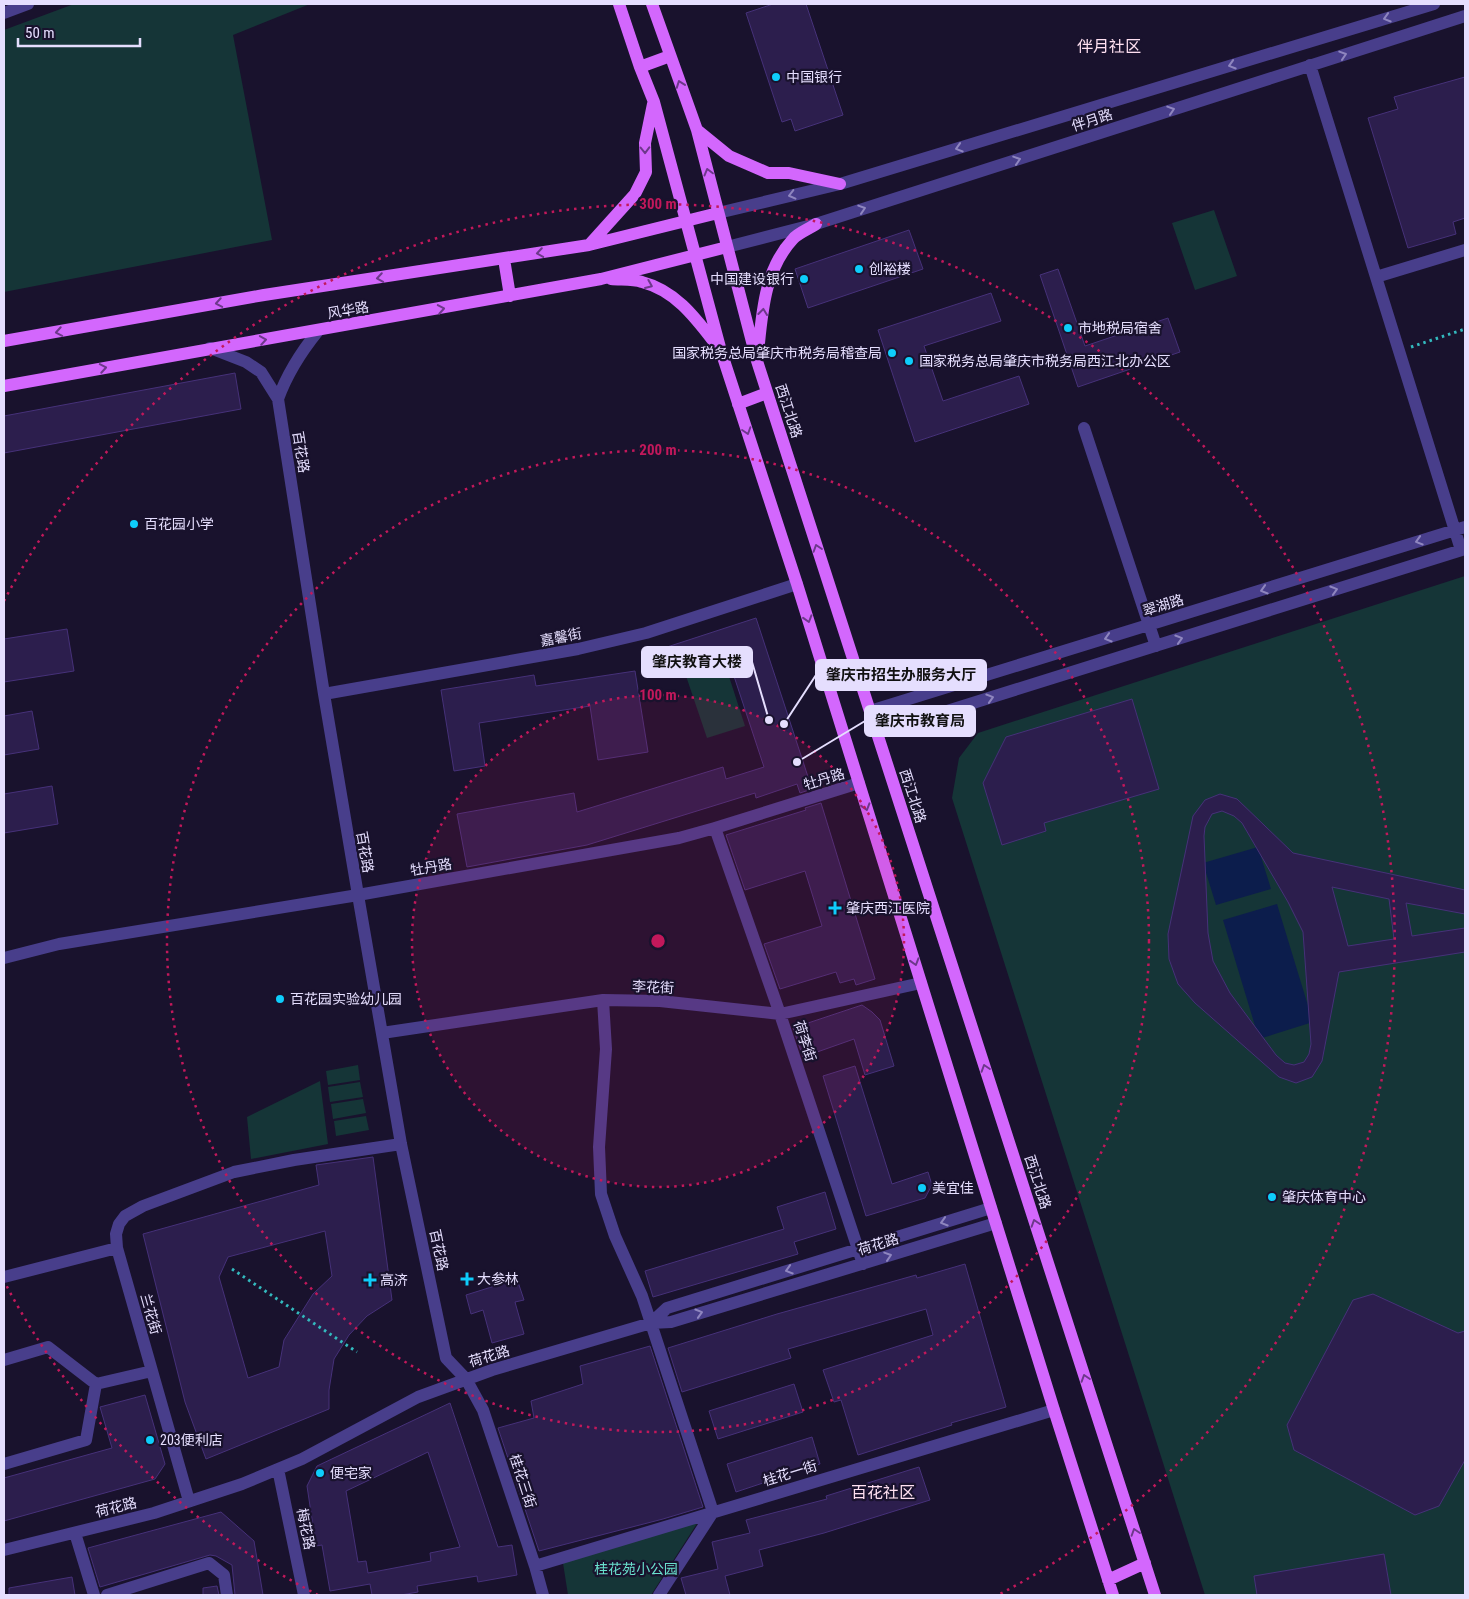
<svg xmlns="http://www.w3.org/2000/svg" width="1469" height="1599" viewBox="0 0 1469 1599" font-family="'Roboto Condensed','Noto Sans SC',sans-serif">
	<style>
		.green { fill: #153537 }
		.water { fill: #0c1d4c }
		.building { fill: #2c1e4d; stroke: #463179; fill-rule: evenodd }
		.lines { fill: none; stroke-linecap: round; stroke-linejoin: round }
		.path { stroke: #33b9be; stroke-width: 3; stroke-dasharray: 2.5 4; stroke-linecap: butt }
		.minor { stroke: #483e8b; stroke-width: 12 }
		.major { stroke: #d367fd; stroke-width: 12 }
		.oneway { stroke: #8f86bf }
		.oneway2 { stroke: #6d388b }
		.ring { fill: none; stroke: #c2185b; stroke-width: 2.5; stroke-dasharray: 2.5 5 }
		.poi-dot { fill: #0ecdfb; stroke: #19122d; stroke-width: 2 }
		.labels { text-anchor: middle; stroke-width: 4.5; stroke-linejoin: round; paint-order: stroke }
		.poi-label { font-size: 14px; fill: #e5defe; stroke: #19122d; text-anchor: start }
		.street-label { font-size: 14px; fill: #e5defe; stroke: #19122d }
		.park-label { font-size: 14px; fill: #69e0cd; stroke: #19122d }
		.quarter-label { font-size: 16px; fill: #ffe0f1; stroke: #19122d }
		.centre { fill: #c2185b; stroke: #19122d; stroke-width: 2.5 }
		.ring-label { font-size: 15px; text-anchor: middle; font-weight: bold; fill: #c2185b; stroke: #19122d; stroke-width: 4.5; stroke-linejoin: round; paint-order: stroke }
		.leader { fill: none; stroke: #e5defe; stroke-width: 2 }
		.callout-dot { fill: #e5defe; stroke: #19122d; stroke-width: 2 }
		.callout { fill: #e5defe; stroke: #e5defe; stroke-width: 2 }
		.callout-label { font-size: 15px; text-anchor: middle; font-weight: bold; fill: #111 }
	</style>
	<rect width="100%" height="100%" fill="#19122d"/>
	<path class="green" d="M74,4H310L233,35L272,240L4,292V30Z
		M1214,210L1237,276L1195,290L1172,223Z
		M1465,576V1595H1205L952,798L959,758L978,733Z
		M724,661L745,726L707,738L685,673Z
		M358,1065L360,1080L328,1085L326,1071Z
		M320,1081L328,1144L251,1159L247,1117Z
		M360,1082L363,1097L330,1102L328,1087Z
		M363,1099L366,1113L333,1119L331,1104Z
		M366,1116L369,1130L336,1136L334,1121Z
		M698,1522L651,1595H568L563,1563Z"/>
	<path class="water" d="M1258,847L1271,889L1216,905L1203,863Z
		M1277,904L1313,1022L1259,1039L1223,920Z"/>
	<path class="building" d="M773,4H806L843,115L795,131L791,119L782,122L746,13Z
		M1465,77V218L1453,222L1456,234L1408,248L1368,118L1398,109L1394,97Z
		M909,230L923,269L808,308L795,269Z
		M1058,269L1085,346L1168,318L1180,352L1078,387L1040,275Z
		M991,293L1001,321L924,346L943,401L1019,376L1029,404L915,442L878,330Z
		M235,373L241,409L4,453V416Z
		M756,618L812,789L800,793L797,784L756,798L755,793L587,845L467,867L457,814L574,793L577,812L723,767L726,779L764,767L727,655L672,673L664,648Z
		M67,629L74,671L4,682V639Z
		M635,671L648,752L598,760L590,706L479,723L485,766L454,771L441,690L534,675L536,686Z
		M1132,699L1159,789L1044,823L1046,831L1002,845L983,783L1006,737Z
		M32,711L39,749L4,755V716Z
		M52,786L58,824L4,833V794Z
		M1220,794L1237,799L1293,853L1465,890V914L1406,903L1412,936L1465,928V952L1339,972L1322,1061L1312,1077L1296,1083L1279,1077L1195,1003L1178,984L1169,959L1168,934L1193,816L1205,800ZM1222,811L1234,816L1242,823L1288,902L1303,932L1311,1044L1309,1054L1304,1062L1294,1065L1285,1063L1276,1055L1230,993L1213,961L1208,933L1204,836L1205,827L1212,814ZM1332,887L1389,899L1394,939L1348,946Z
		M821,803L875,979L856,985L854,979L840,983L836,972L780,989L764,944L822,926L805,871L745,890L726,835L806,810L805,808Z
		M862,1005L872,1012L880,1020L894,1066L865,1075L854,1039L803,1057L793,1028Z
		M855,1066L892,1184L928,1172L932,1185L925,1198L866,1216L823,1076Z
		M373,1157L392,1300L367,1316L349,1335L334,1359L329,1390V1409L206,1459L185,1402L143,1234L319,1185L316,1165ZM325,1231L332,1276L313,1294L284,1340L279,1367L248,1378L219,1277L228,1257Z
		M825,1192L836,1229L794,1242L798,1254L653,1297L645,1271L784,1229L777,1207Z
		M965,1264L1006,1407L951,1423L952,1425L858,1455L841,1400L834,1402L823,1370L933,1335L926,1309L788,1349L791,1358L682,1392L668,1348L777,1314L916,1275L917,1278Z
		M517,1279L524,1300L515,1302L524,1334L492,1343L483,1310L471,1314L466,1295Z
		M1373,1294L1458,1333L1465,1331V1460L1439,1506L1415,1515L1294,1450L1287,1425L1353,1300Z
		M650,1346L703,1507L663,1519L539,1551L498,1428L534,1418L531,1401L583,1384L580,1366Z
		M794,1384L803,1412L718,1439L709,1411Z
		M145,1395L165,1464L155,1479L4,1521V1478L112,1448L100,1407Z
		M450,1403L498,1547L512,1545L517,1575L478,1582L477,1576L417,1586L418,1592L401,1595H372L370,1584L330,1591L322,1545L316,1546L307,1486L317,1466ZM428,1452L460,1547L430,1553L431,1561L368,1573L366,1561L358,1562L346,1491Z
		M812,1437L820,1464L736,1492L727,1464Z
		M919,1467L930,1500L824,1533L759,1550L763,1566L725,1576L730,1595H686L681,1578L718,1569L712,1542L750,1533L746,1520L827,1499L826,1496Z
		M221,1512L254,1541L263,1595H235L232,1565L216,1556L210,1555L100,1587L88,1548Z
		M1384,1554L1391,1595H1257L1254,1576Z
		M72,1577L75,1595H9V1588Z
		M217,1586L219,1595H203V1588Z"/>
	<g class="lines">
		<path class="path" d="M1411,347L1465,329
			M232,1269L357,1352"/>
		<path class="minor" d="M4,13L28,4
			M1310,65L1461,550
			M718,213L840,184L1434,4
			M727,247L816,224L1465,16
			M1376,277L1465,250
			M318,331C301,352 287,374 278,399L324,694L358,895L401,1144L446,1358L466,1379L483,1410L535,1566L543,1595
			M210,348L246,362L261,372L278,399
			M1084,428L1156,646
			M324,694L578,649L646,633L797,584
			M870,711L1465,527
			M877,733L1465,549
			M715,828L780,1014L863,1264
			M4,958L59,944L358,895L679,838L715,828L859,783
			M603,1000L606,1049L599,1147L601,1194L615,1236L642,1296L713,1512L659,1595
			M382,1033L603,1000L660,1001L780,1014L921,983
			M4,1277L117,1248
			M651,1323L667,1308L991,1208
			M4,1360L48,1347L96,1384
			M96,1384L152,1371
			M4,1464L86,1440L96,1384
			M278,1469L304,1595
			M189,1501L117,1248L116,1234L119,1224L125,1216L143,1206L234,1172L294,1160L401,1144
			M75,1533L94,1595
			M4,1550L154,1513L242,1484L302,1459L418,1397L492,1370L651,1323L671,1322L996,1223
			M535,1566L1054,1410
			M107,1595L209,1563L224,1575L227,1595"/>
		<path class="major" d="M619,4L640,67L654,102L721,351L797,584L1054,1410L1113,1595
			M652,4L697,130L757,361L1155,1595
			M640,67L670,56
			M697,130L729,156L768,173H789L840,184
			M589,245L635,194L646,172L645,143L653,104
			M504,259L510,296
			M611,279C621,280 633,279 642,282C677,291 697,320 718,347
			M4,341L264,295L589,245L718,213
			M758,353C762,314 764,270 793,239C798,233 809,229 816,224
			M4,386L601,279L727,247
			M738,404L767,393
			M1108,1580L1145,1563"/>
	</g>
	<defs><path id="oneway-chevron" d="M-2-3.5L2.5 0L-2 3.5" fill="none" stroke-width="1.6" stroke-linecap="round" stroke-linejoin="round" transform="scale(1.25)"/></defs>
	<g class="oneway">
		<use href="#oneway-chevron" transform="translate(1387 18) rotate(163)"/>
		<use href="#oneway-chevron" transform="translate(1343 55) rotate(-18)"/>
		<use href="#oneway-chevron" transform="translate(1232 65) rotate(163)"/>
		<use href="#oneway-chevron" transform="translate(1171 110) rotate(-18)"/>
		<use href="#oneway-chevron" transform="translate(959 148) rotate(163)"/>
		<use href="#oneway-chevron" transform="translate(1017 160) rotate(-18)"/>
		<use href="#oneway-chevron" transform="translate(792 195) rotate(166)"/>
		<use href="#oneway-chevron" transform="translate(862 209) rotate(-18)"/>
		<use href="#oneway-chevron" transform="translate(1419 541) rotate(163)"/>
		<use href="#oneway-chevron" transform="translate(1264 590) rotate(163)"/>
		<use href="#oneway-chevron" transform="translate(1334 590) rotate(-17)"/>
		<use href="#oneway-chevron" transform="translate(1108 638) rotate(163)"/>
		<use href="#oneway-chevron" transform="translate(1179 639) rotate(-17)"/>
		<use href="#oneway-chevron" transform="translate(990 698) rotate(-17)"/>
		<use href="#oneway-chevron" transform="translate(944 1222) rotate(163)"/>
		<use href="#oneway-chevron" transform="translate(888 1256) rotate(-18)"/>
		<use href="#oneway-chevron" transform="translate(789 1270) rotate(163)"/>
		<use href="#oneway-chevron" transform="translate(699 1313) rotate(-17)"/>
	</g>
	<g class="oneway2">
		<use href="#oneway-chevron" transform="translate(680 84) rotate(-110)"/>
		<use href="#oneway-chevron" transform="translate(645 150) rotate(89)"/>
		<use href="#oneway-chevron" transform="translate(708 172) rotate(-105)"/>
		<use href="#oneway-chevron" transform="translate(540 253) rotate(171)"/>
		<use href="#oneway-chevron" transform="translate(380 278) rotate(171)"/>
		<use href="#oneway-chevron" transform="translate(649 285) rotate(23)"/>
		<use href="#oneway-chevron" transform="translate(219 303) rotate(170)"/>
		<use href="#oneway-chevron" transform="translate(441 309) rotate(-10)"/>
		<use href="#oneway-chevron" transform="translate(763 312) rotate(-83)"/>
		<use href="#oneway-chevron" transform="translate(59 332) rotate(170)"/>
		<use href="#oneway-chevron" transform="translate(263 340) rotate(-9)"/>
		<use href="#oneway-chevron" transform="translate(103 368) rotate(-10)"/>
		<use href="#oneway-chevron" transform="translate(747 431) rotate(72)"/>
		<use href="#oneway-chevron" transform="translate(817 548) rotate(-108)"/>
		<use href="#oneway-chevron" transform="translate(808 619) rotate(73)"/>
		<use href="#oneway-chevron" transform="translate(866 807) rotate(73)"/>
		<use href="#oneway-chevron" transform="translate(915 962) rotate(73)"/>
		<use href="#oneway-chevron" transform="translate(985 1068) rotate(-108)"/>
		<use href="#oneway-chevron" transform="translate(1035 1223) rotate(-108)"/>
		<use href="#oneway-chevron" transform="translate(1085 1378) rotate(-108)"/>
		<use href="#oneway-chevron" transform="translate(1135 1532) rotate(-108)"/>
	</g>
	<circle cx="658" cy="941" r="246" fill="#c2185b" fill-opacity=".12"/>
	<g class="ring">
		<circle cx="658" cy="941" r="246"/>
		<circle cx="658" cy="941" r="491"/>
		<path d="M318 1595A737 737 0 0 1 4 1281M4 601A737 737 0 1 1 998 1595"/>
	</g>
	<g class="poi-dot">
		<circle cx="776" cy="77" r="5"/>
		<circle cx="859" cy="269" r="5"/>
		<circle cx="804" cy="279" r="5"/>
		<circle cx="1068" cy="328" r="5"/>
		<circle cx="892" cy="353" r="5"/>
		<circle cx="909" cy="361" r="5"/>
		<circle cx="134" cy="524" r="5"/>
		<path d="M832.5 900.5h5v5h5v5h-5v5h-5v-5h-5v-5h5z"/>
		<circle cx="280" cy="999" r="5"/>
		<circle cx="922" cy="1188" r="5"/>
		<circle cx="1272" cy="1197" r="5"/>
		<path d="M464.5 1271.5h5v5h5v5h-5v5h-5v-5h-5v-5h5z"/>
		<path d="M367.5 1272.5h5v5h5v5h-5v5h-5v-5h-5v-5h5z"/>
		<circle cx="150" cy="1440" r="5"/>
		<circle cx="320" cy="1473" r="5"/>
	</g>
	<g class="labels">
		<g class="poi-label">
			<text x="786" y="82">中国银行</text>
			<text x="869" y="274">创裕楼</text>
			<text x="794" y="284" text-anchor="end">中国建设银行</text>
			<text x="1078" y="333">市地税局宿舍</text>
			<text x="882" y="358" text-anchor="end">国家税务总局肇庆市税务局稽查局</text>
			<text x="919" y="366">国家税务总局肇庆市税务局西江北办公区</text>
			<text x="144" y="529">百花园小学</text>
			<text x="846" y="913">肇庆西江医院</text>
			<text x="290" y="1004">百花园实验幼儿园</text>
			<text x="932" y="1193">美宜佳</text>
			<text x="1282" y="1202">肇庆体育中心</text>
			<text x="477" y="1284">大参林</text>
			<text x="380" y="1285">高济</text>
			<text x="160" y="1445">203便利店</text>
			<text x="330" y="1478">便宅家</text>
		</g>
		<g class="street-label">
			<text transform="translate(1092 120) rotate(-18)" y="5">伴月路</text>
			<text transform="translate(348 310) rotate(-10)" y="5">风华路</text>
			<text transform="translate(789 411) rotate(72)" y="5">西江北路</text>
			<text transform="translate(301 452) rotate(81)" y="5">百花路</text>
			<text transform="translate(1163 605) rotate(-17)" y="5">翠湖路</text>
			<text transform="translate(561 637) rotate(-11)" y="5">嘉馨街</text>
			<text transform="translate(824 779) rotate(-17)" y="5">牡丹路</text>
			<text transform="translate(913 796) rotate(72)" y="5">西江北路</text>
			<text transform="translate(365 852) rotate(80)" y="5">百花路</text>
			<text transform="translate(431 867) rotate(-10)" y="5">牡丹路</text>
			<text transform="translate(653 987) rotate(3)" y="5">李花街</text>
			<text transform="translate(805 1041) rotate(72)" y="5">荷李街</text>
			<text transform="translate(1038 1182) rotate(72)" y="5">西江北路</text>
			<text transform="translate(878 1244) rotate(-17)" y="5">荷花路</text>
			<text transform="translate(439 1250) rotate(78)" y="5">百花路</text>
			<text transform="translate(151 1314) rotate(74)" y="5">兰花街</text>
			<text transform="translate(489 1356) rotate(-17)" y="5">荷花路</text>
			<text transform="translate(790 1473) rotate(-17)" y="5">桂花一街</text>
			<text transform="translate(523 1481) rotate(72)" y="5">桂花三街</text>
			<text transform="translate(116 1507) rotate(-14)" y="5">荷花路</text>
			<text transform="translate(306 1529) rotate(79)" y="5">梅花路</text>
		</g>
		<g class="park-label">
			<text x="636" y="1574">桂花苑小公园</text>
		</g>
		<g class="quarter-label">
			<text x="1109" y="52">伴月社区</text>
			<text x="883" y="1498">百花社区</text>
		</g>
	</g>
	<circle cx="658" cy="941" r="8" class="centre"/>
	<g class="ring-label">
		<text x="658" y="209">300 m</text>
		<text x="658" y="455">200 m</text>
		<text x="658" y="700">100 m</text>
	</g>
	<path class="leader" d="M769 720L752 662M784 724L816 675M797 762L865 721"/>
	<g class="callout-dot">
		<circle cx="769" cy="720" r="5"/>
		<circle cx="784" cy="724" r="5"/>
		<circle cx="797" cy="762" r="5"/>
	</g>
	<g class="callout">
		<rect x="642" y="647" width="110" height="30" rx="5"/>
		<rect x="816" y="660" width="170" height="30" rx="5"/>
		<rect x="865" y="706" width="110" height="30" rx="5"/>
	</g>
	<g class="callout-label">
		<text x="697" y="667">肇庆教育大楼</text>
		<text x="901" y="680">肇庆市招生办服务大厅</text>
		<text x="920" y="726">肇庆市教育局</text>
	</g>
	<rect width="1469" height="1599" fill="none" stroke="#e5defe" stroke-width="10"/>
	<path d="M18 38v8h122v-8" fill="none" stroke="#e5defe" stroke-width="2.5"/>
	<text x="25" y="38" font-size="15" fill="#e5defe" stroke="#19122d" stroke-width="4" paint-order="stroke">50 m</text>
</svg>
